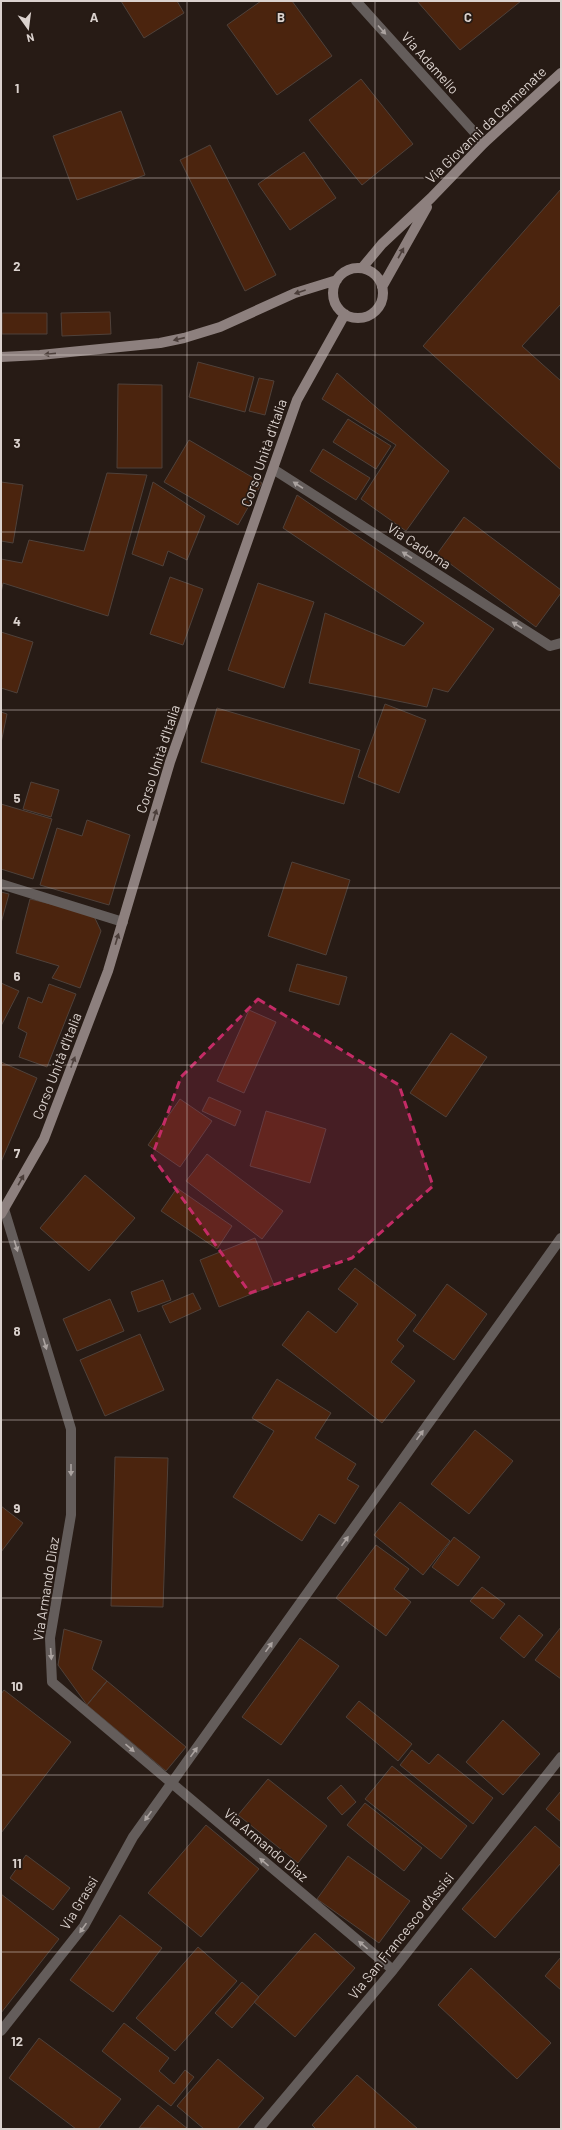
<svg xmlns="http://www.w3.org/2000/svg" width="562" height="2130" viewBox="0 0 562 2130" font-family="Barlow,sans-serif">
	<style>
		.building { fill: #4b240e; stroke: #4f413a }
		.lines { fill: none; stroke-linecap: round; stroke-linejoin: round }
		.minor { stroke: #645d5b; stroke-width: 10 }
		.secondary { stroke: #8d807e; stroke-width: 10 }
		.oneway { fill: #aba3a0 }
		.oneway2 { fill: #4b3e3a }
		.marked { fill: #c42b66; fill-opacity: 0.2; stroke: #c42b66; stroke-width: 3; stroke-dasharray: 8 5; stroke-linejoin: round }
		.grid { fill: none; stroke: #dbd2ce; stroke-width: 1; stroke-opacity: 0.55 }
		.labels { text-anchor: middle; stroke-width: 3.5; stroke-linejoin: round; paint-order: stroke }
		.street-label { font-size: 14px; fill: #dbd2ce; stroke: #271b15 }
		.grid-label { font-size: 13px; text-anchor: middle; font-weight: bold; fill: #dbd2ce; stroke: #271b15; stroke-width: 3.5; stroke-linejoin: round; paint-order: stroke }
	</style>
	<rect width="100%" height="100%" fill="#271b15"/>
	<path class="building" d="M121,1H177L184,13L144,38Z
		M261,1H292L332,56L277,95L227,25Z
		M417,1H521L460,50Z
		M361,79L413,144L362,185L309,120Z
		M121,111L145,175L77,200L53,136Z
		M210,145L276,275L245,291L180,160Z
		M304,152L336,198L290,230L258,184Z
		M561,189V304L522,346L561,381V470L423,346Z
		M110,312L111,334L62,336L61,313Z
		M2,313H47V334H2Z
		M198,362L254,377L245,412L189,397Z
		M337,373L449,471L406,531L361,499L396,445L322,399Z
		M259,378L274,381L265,415L249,411Z
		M118,384L162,385V468H117Z
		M348,419L391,446L376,469L333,442Z
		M189,440L262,483L238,525L164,482Z
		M323,449L370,478L356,500L310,471Z
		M107,473L147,475L108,616L3,583L1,593V559L22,563L29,540L84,551Z
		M1,482L23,485L13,543L1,541Z
		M153,482L205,516L187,560L168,551L163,566L132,554Z
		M297,495L494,629L448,692L433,688L427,707L309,683L325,613L404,646L424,623L283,528Z
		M464,517L561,590V593L536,627L437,554Z
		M170,577L203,589L183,645L150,634Z
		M258,583L314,602L284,688L228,670Z
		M1,632L33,642L17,693L1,688Z
		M385,704L426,720L399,793L358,777Z
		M217,708L360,750L344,804L201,762Z
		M1,712L7,714L1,743Z
		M31,782L59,790L51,817L23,809Z
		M1,804L52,819L33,879L1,869Z
		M87,820L130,835L109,905L40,885L57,828L82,836Z
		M292,862L350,880L326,955L268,936Z
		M1,892L9,894L1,923Z
		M30,899L93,914L101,931L80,988L52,978L59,966L16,953Z
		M297,964L347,977L339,1005L289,991Z
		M1,983L19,991L1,1026Z
		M49,984L76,994L47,1067L19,1057L27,1033L18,1028L28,997L42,1003Z
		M249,1010L276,1022L244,1093L217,1081Z
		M451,1033L487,1057L446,1117L410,1093Z
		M1,1062L37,1078L1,1162Z
		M209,1097L241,1111L235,1126L202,1111Z
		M180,1099L212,1121L180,1167L148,1145Z
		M266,1111L326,1129L310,1183L250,1166Z
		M207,1154L283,1211L262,1239L186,1181Z
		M85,1175L135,1218L89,1271L40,1228Z
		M177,1188L232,1226L217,1249L161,1211Z
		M255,1238L274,1285L219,1307L200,1260Z
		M355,1268L416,1315L397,1340L404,1346L391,1362L415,1381L382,1423L282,1345L308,1311L336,1333L358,1304L338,1289Z
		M163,1280L171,1300L138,1312L131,1292Z
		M447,1284L487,1314L454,1360L413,1331Z
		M193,1293L201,1309L170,1323L162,1306Z
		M110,1299L124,1331L77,1351L63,1319Z
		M140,1334L164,1390L105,1416L80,1360Z
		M277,1379L331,1413L315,1438L356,1464L347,1479L359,1486L335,1524L319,1514L302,1541L233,1497L274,1431L252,1418Z
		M475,1430L513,1461L469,1514L431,1484Z
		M115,1457L168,1458L163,1607L111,1606Z
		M400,1502L450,1541L423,1575L374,1535Z
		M1,1506L23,1523L1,1552Z
		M454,1537L480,1557L458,1586L432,1567Z
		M376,1545L409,1569L394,1589L411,1602L386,1636L336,1598Z
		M482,1587L505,1604L493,1619L470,1601Z
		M519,1615L543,1635L524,1658L500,1638Z
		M561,1627V1679L535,1660Z
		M64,1629L102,1641L92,1669L107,1681L87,1705L58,1665Z
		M300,1638L339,1666L281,1745L242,1717Z
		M107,1681L186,1747L166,1771L87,1705Z
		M4,1690L71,1742L1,1833V1694Z
		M359,1701L412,1744L398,1761L346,1717Z
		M503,1720L540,1754L503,1795L466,1762Z
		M412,1750L429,1764L438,1754L493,1798L473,1824L400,1765Z
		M392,1766L467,1826L441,1859L365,1799Z
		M268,1779L327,1826L298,1863L238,1815Z
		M341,1785L356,1802L342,1815L327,1798Z
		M561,1791V1822L546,1809Z
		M365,1803L422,1848L404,1871L347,1825Z
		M206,1825L259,1869L201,1937L148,1893Z
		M535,1826L561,1849V1863L495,1938L462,1909Z
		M26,1855L70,1888L53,1910L10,1878Z
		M348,1856L410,1901L379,1943L317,1899Z
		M1,1894L59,1939L1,2013Z
		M120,1915L162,1948L113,2012L70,1980Z
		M315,1933L355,1968L295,2037L254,2002Z
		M198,1947L237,1981L175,2051L136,2018Z
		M561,1957V1990L545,1976Z
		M471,1968L551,2043L517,2079L438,2005Z
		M242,1982L259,1997L232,2028L215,2013Z
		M124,2023L169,2058L159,2071L174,2084L185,2070L194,2077L171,2106L102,2051Z
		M39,2038L121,2099L98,2129H76L9,2078Z
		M218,2059L264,2098L237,2129H204L177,2106Z
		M357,2075L418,2129H316L312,2125Z
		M158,2105L188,2129L139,2128Z"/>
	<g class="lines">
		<path class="minor" d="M356,1L484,143
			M273,469L550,646L561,643
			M1,884L123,922
			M1,1207L4,1209L71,1429V1515L50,1638L52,1682L393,1970
			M1,2031L84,1926L133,1837L561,1238
			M259,2129L393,1970L561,1757"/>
		<path class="secondary" d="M362,268L382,244L431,198L484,143L561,73
			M333 293a25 25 0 1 1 50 0a25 25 0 1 1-50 0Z
			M382,287L427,207
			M1,357L40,355L160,343L184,338L220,327L295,293L337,280
			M1,1214L44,1139L108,971L170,762L297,400L345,314"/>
	</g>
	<defs><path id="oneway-solid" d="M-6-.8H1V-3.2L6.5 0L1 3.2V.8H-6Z"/></defs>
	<g class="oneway">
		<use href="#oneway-solid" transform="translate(382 30) rotate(48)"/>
		<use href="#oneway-solid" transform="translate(298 485) rotate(-147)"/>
		<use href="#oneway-solid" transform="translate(407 555) rotate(-147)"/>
		<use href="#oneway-solid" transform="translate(517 625) rotate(-147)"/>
		<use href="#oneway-solid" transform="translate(16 1246) rotate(73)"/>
		<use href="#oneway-solid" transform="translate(45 1344) rotate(73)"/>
		<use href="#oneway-solid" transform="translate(420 1435) rotate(-54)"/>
		<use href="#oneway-solid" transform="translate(71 1470) rotate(90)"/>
		<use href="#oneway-solid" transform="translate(345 1541) rotate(-54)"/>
		<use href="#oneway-solid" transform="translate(269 1647) rotate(-54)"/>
		<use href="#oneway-solid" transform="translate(51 1654) rotate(86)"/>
		<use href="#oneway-solid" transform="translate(130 1748) rotate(41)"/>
		<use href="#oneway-solid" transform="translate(194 1752) rotate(-54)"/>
		<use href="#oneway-solid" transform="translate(148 1816) rotate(126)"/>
		<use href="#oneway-solid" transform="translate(264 1862) rotate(-140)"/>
		<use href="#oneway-solid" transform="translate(83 1928) rotate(125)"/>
		<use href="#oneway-solid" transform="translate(363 1945) rotate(-140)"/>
	</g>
	<g class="oneway2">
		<use href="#oneway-solid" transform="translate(401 253) rotate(-61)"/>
		<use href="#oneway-solid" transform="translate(300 292) rotate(161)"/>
		<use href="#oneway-solid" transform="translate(179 339) rotate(167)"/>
		<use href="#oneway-solid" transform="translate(50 354) rotate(174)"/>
		<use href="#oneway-solid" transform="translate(155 815) rotate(-73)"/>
		<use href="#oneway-solid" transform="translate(117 939) rotate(-73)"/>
		<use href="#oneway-solid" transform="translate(73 1062) rotate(-69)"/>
		<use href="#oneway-solid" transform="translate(21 1180) rotate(-61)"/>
	</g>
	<path class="marked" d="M258,999L399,1085L433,1186L352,1258L250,1293L152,1156L181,1077Z"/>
	<path class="grid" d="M187,1V2129M375,1V2129M1,178H561M1,355H561M1,532H561M1,710H561M1,888H561M1,1065H561M1,1242H561M1,1420H561M1,1598H561M1,1775H561M1,1952H561"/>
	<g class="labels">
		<g class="street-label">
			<text transform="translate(430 63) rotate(48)" y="5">Via Adamello</text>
			<text transform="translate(486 125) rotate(-44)" y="5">Via Giovanni da Cermenate</text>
			<text transform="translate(264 453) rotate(-71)" y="5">Corso Unità d'Italia</text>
			<text transform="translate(419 546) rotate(33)" y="5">Via Cadorna</text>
			<text transform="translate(158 759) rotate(-72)" y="5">Corso Unità d'Italia</text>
			<text transform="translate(57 1066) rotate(-69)" y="5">Corso Unità d'Italia</text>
			<text transform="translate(46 1589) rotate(-81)" y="5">Via Armando Diaz</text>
			<text transform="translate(266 1845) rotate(40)" y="5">Via Armando Diaz</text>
			<text transform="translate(79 1903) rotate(-59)" y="5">Via Grassi</text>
			<text transform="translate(401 1936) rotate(-51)" y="5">Via San Francesco d'Assisi</text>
		</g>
	</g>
	<g class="grid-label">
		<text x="94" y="22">A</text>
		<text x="281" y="22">B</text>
		<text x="468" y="22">C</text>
		<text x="17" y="93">1</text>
		<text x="17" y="271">2</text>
		<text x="17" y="448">3</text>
		<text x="17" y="626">4</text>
		<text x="17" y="803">5</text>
		<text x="17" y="981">6</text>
		<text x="17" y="1158">7</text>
		<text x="17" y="1336">8</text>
		<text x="17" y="1513">9</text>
		<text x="17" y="1691">10</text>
		<text x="17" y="1868">11</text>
		<text x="17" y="2046">12</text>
	</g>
	<rect width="562" height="2130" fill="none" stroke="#dbd2ce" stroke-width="4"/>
	<g transform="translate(28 28) rotate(166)" stroke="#271b15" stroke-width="3" paint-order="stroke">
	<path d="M0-3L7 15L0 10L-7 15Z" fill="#dbd2ce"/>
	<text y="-6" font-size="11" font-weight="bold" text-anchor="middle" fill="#dbd2ce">N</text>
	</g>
</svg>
